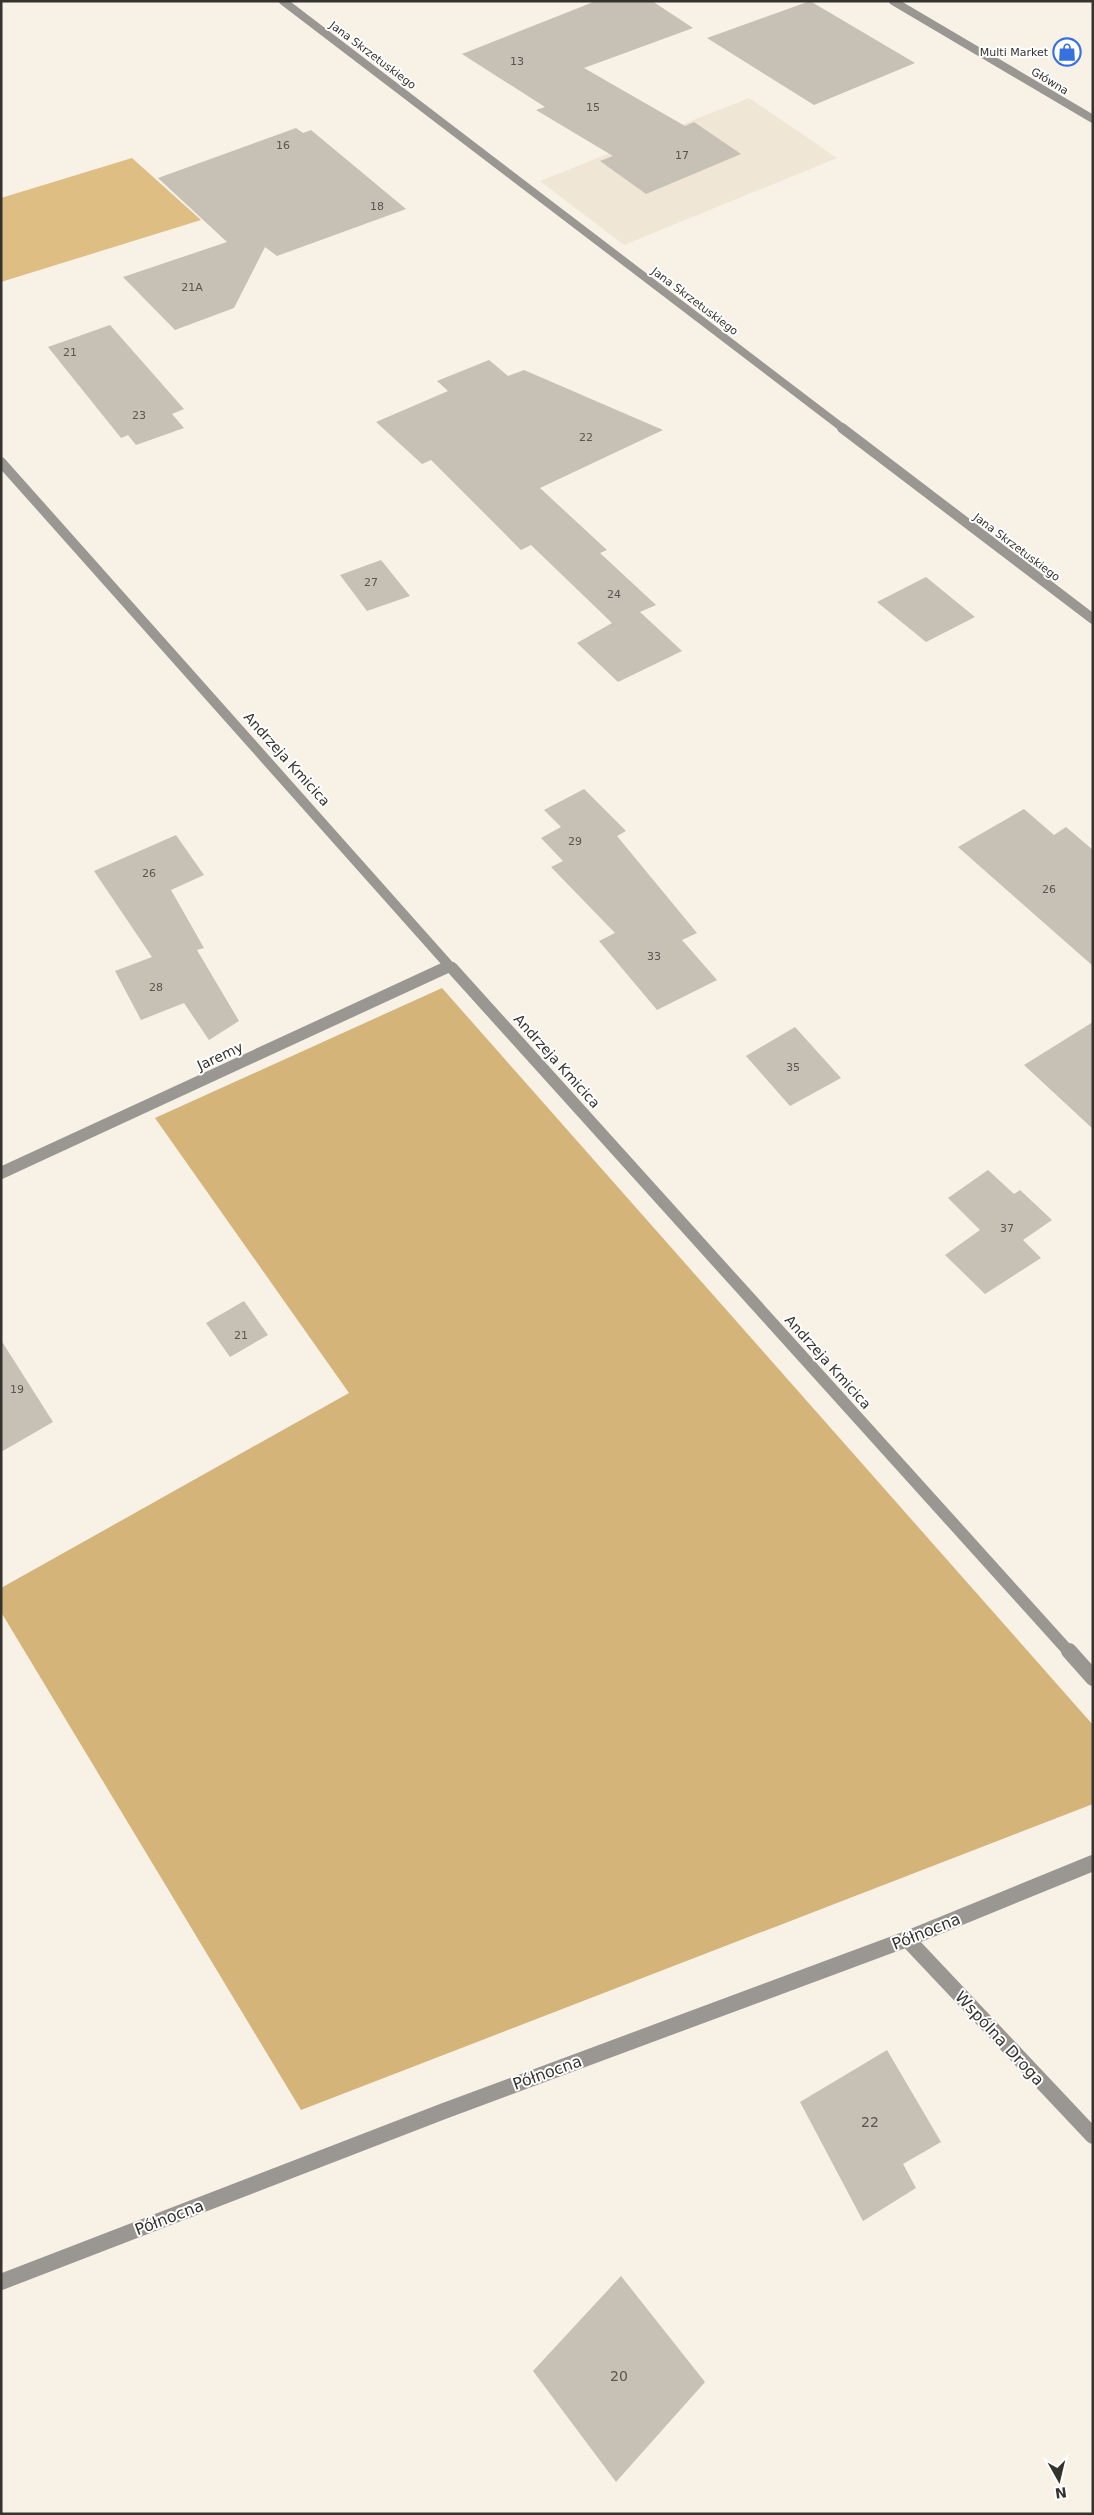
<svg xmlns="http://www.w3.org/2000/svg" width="1094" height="2515" viewBox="0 0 1094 2515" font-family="'DejaVu Sans',sans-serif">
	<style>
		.built { fill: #f0e6d5 }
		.green { fill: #debe83 }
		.forest { fill: #d4b478 }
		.building { fill: #c6c0b5 }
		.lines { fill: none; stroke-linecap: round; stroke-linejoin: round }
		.minor-far3 { stroke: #9a9793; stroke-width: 8 }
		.minor-far2 { stroke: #9a9793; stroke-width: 10 }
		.minor-far1 { stroke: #9a9793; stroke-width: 12 }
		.minor { stroke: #9a9793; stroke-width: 16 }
		.labels { text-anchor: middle; stroke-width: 4; stroke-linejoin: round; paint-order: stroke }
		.far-poi-label { font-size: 11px; fill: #35332e; stroke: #fff; text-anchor: end }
		.far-street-label { font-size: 11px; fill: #35332e; stroke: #fff }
		.number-label { font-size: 11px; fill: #595650 }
		.street-label { font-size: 14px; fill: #35332e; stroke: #fff }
		.near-number-label { font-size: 14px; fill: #595650 }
		.near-street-label { font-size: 16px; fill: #35332e; stroke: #fff }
	</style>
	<rect width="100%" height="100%" fill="#f8f1e6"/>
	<path class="built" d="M749,98L837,158L624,245L540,181Z"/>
	<path class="green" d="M132,158L201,220L1,282V198Z"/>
	<path class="forest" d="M442,988L1093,1725V1804L301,2110L1,1612V1588L349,1393L155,1118Z"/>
	<path class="building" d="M596,1H652L693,28L584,68L685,126L694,122L741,154L646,194L600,161L613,156L536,110L545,107L462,54Z
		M810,1L915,63L814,105L707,38Z
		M296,128L303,133L311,130L406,209L277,256L265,247L234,308L175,330L123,277L227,242L158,178Z
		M110,325L184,409L172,414L184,428L136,445L128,435L121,438L48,347Z
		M489,360L508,376L524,370L663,430L540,488L607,550L600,553L656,605L640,612L682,651L618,682L577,643L612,623L531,545L521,550L431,460L422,464L376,422L448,391L437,381Z
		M381,560L410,596L367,611L340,575Z
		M926,577L975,617L926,642L877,602Z
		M584,789L626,831L617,836L697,933L682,940L717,980L657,1010L599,941L615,933L551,867L563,861L541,838L561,827L544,810Z
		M1024,809L1054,835L1066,827L1093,850V966L958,847Z
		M176,835L204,875L171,890L204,948L197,950L239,1021L209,1040L184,1003L141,1020L115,971L152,957L94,871Z
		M1093,1022V1129L1024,1065Z
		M795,1027L841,1078L790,1106L746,1056Z
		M988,1170L1014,1194L1020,1190L1052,1220L1023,1240L1041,1258L985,1294L945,1255L980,1230L948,1198Z
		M244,1301L268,1335L230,1357L206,1323Z
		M1,1340L53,1422L1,1452Z
		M887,2050L941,2142L903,2164L916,2188L863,2221L800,2102Z
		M621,2276L705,2382L616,2482L533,2371Z"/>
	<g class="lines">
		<path class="minor-far3" d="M283,1L844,429
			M893,1L1093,119"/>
		<path class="minor-far2" d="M842,428L1093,619
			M1,462L453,970
			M442,970L450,966"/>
		<path class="minor-far1" d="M452,968L1070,1653
			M1,1173L445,968"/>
		<path class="minor" d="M1069,1651L1093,1678
			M907,1939L1093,2136
			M1,2282L444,2111L907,1939L1093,1863"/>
	</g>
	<defs>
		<g id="shop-ring" transform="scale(1.4375)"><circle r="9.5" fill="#fff" stroke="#3770df" stroke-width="1.5"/><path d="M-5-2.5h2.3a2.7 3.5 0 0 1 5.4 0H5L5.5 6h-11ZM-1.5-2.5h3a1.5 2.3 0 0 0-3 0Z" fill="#3770df"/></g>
	</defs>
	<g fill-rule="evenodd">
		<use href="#shop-ring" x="1067" y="52"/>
	</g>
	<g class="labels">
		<g class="far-poi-label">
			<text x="1048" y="56">Multi Market</text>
		</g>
		<g class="far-street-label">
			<text transform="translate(373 55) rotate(37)" y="4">Jana Skrzetuskiego</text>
			<text transform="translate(1050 81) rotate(31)" y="4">Główna</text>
			<text transform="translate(695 301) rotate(37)" y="4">Jana Skrzetuskiego</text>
			<text transform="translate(1017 547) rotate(37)" y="4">Jana Skrzetuskiego</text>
		</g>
		<g class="number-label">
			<text x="517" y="65">13</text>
			<text x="593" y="111">15</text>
			<text x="283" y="149">16</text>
			<text x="682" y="159">17</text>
			<text x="377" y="210">18</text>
			<text x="192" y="291">21A</text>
			<text x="70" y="356">21</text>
			<text x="139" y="419">23</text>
			<text x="586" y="441">22</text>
			<text x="371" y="586">27</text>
			<text x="614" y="598">24</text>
			<text x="575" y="845">29</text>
			<text x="149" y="877">26</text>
			<text x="1049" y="893">26</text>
			<text x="654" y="960">33</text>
			<text x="156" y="991">28</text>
			<text x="793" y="1071">35</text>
			<text x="1007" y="1232">37</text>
			<text x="241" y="1339">21</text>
			<text x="17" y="1393">19</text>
		</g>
		<g class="street-label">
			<text transform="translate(287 759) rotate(48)" y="5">Andrzeja Kmicica</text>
			<text transform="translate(220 1056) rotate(-25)" y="5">Jaremy</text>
			<text transform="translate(557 1061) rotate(48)" y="5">Andrzeja Kmicica</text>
			<text transform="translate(828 1362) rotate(48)" y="5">Andrzeja Kmicica</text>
		</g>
		<g class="near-number-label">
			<text x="870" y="2127">22</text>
			<text x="619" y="2381">20</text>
		</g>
		<g class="near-street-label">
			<text transform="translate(926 1931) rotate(-22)" y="6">Północna</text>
			<text transform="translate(1000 2038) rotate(47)" y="6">Wspólna Droga</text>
			<text transform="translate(547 2072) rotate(-20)" y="6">Północna</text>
			<text transform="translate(169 2217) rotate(-21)" y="6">Północna</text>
		</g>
	</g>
	<rect width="1094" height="2515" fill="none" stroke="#35332e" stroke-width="5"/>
	<g transform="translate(1059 2480) rotate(172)" stroke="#ffffff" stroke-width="4" paint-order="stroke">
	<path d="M0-4L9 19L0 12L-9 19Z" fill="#35332e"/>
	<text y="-8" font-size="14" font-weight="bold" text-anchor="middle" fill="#35332e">N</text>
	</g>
</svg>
